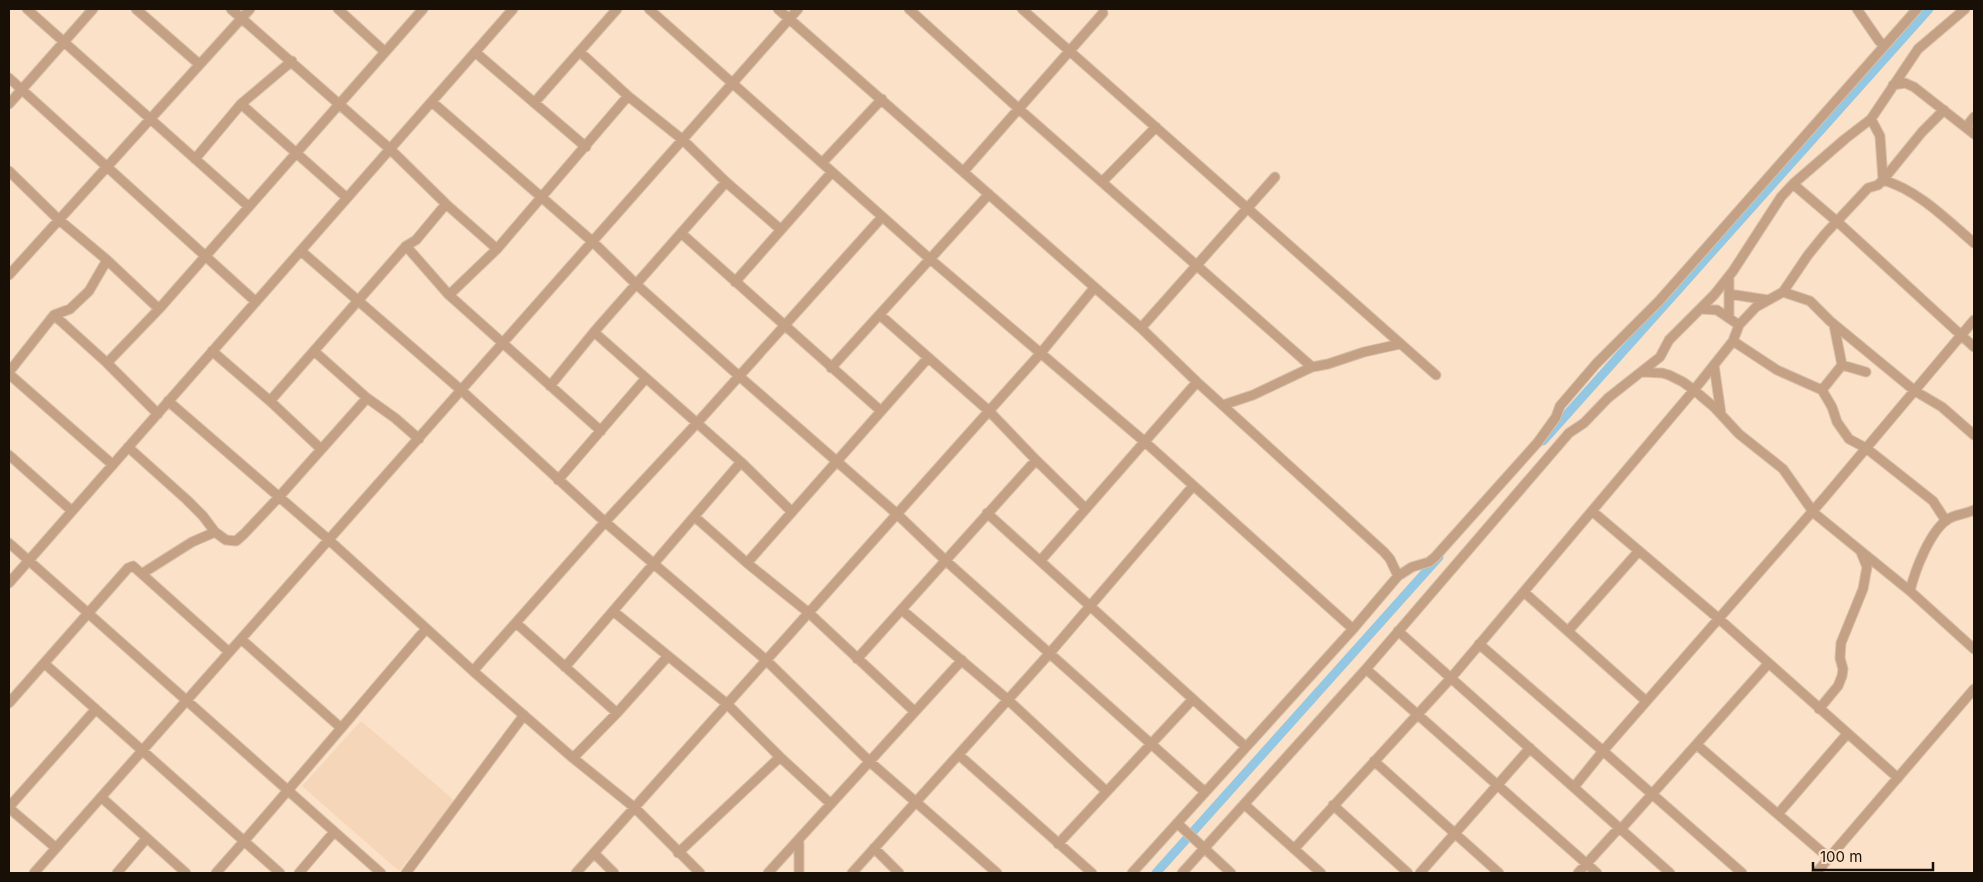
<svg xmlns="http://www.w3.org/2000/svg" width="1983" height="882" viewBox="0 0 1983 882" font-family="Inter,sans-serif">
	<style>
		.built { fill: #f6d6b8 }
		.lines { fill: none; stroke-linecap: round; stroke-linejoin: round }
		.canal { stroke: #94c7e1; stroke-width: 9 }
		.minor-casing { stroke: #d7c0a9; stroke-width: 11 }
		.minor { stroke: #c4a185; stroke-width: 9 }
	</style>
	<rect width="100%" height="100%" fill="#fbe1c8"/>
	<path class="built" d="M361,721L455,801L399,871L302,786Z"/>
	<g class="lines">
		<path class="canal" d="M1543,441L1929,9
			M1156,873L1439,557"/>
		<g class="minor-casing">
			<path id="minor" d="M27,9L248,206
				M136,9L199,64
				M231,9L390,149L446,204L497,249
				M338,9L384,51
				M649,9L930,259L1145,442L1353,629
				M778,9L1141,328L1197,382L1384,552L1390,559L1398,576
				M909,9L1019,109L1312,367
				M1022,9L1436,375
				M1857,9L1879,41L1884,45
				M475,52L586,147
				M580,52L628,96L683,140L726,182L780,229
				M9,78L256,302
				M1893,85L1905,83L1914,87L1974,134
				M432,102L593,242L637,285L739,376L897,514L946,561L1205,792
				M534,103L617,9
				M9,104L93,9
				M241,104L347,198
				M1871,119L1880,136L1883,180
				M1966,127L1974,117
				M195,159L241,104L292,61
				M822,163L882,99
				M9,171L58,219L107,260L159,309
				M964,171L1103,13
				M1883,180L1922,132L1944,110
				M1102,182L1156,127
				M1793,184L1845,139L1871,119L1918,49L1965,9
				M681,233L881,411
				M406,246L449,295L601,431
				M301,251L461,390L605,522L766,660L869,761L997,873
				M9,275L250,9
				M1729,276V317
				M735,282L832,172
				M1783,292L1808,255L1825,234L1868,188L1878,185L1883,180C1918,190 1947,220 1974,243
				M1729,294L1768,300
				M449,295L497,249L628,96
				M1701,309L1717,310L1739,325
				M54,315L107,363L158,414
				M880,315L989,411L1036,460L1086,509
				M1141,328L1275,177
				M594,332L741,462L791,511
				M1733,341L1777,370L1822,390L1832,407L1837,422L1849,439L1866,448L1933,501L1946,521
				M212,351L270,401L321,449
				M314,351L367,398L395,418L419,439
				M107,363L159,309L423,9
				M1714,365L1721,414
				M1842,365L1866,372
				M831,368L989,194
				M9,372L54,315L70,309L89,291L107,260
				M1642,372L1662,373L1669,375L1683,382L1694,390L1714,407L1739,434L1783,469L1814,513L1910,591L1974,649
				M9,374L113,465
				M550,386L594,332L726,182
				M1822,390L1842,365L1834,325
				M168,401L329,540L473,671L573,758L635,808L700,873
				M270,401L406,246L416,240L446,204
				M1223,405L1253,395L1312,367L1328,364L1364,352L1400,344
				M128,447L187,500L203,516L215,532L226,540L236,541L244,534L278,498L367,398
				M9,455L72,511
				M558,480L646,378
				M1592,511L1718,618L1898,778
				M987,513L1246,747
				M695,517L747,563L809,613L914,711
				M9,543L381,873
				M1041,560L1197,382
				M747,563L928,358
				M143,573L192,542L215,532
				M9,583L513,9
				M1910,591C1915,570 1930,531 1948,519C1956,514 1966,514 1974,510
				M1524,592L1646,701
				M902,610L1007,699L1106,791
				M613,611L727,704L780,757L831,804
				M516,623L617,713
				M1398,631L1670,873
				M1568,631L1638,552
				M241,639L340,727
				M1479,644L1603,751L1742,873
				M857,659L1036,460
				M45,664L280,873
				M565,667L741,462
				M1366,669L1597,873
				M473,671L605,522L697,423L882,217
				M9,703L128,568L133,566L229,652
				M1819,709L1838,686L1842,676L1843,669L1840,658L1841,643L1863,589L1867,567L1861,552
				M1697,745L1829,858
				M959,755L1092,873
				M573,758L617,713L668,656
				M1374,761L1499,873
				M1574,787L1603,751L1825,497L1974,320
				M101,797L186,873
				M1244,804L1321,873
				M1333,805L1408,873
				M9,807L96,709
				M9,808L56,848
				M1778,814L1847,734
				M1177,823L1231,873
				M1621,829L1768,664
				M799,840V873
				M1058,844L1192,700
				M874,848L899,873
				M1294,849L1451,678L1694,390L1733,341L1739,325L1756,307L1783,292L1810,301L1830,321L1915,391L1942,407L1974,435
				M594,853L614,873
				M678,853L780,757
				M34,873L798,9
				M117,873L146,839
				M216,873C287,793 356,710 426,629
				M299,873L334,832
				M406,873L524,715
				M576,873L1040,354L1094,288
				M768,873L962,660
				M852,873L1049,654L1193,486
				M1132,873L1353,629L1398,576L1412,567L1429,562L1435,557L1538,442L1556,417L1560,406L1596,364L1659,301L1917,9
				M1182,873L1366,669L1569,433L1584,423L1608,398L1660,357L1669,340L1714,295L1733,271L1781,197L1793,184L1841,225L1974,347
				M1420,873L1530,748
				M1578,873L1619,828
				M1816,873L1974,689"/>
		</g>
		<use href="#minor" class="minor"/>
	</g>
	<rect width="1983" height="882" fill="none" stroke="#181007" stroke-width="20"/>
	<path d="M1813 862v8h120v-8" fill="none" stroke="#181007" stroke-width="2.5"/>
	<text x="1820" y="862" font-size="15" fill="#181007" stroke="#fbe1c8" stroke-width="4" paint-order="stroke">100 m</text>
</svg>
